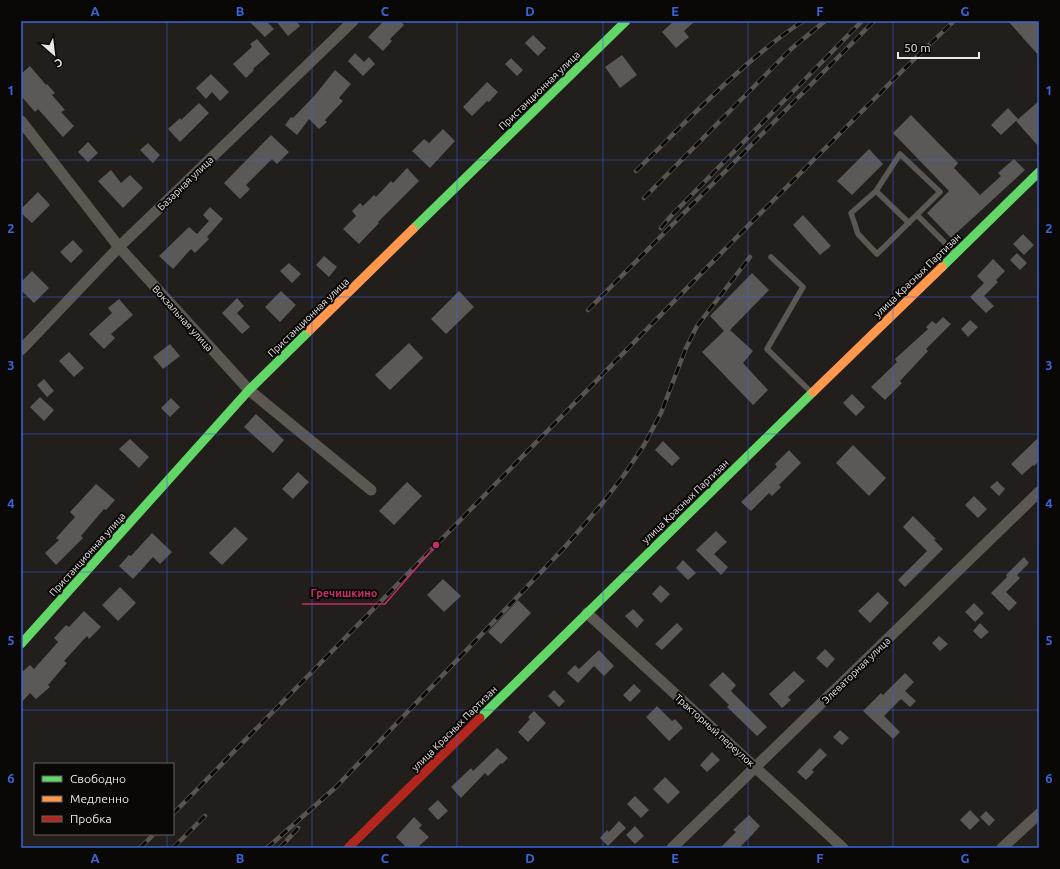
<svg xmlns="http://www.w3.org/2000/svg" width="1060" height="869" viewBox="0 0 1060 869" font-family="Ubuntu,sans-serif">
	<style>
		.building { fill: #5b5957 }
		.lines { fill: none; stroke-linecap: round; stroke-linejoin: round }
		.lane { stroke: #5b5851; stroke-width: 5.5 }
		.street { stroke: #5b5851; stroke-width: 11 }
		.fast { stroke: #63d668; stroke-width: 9 }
		.slow { stroke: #ff974d; stroke-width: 9 }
		.jam { stroke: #b3261e; stroke-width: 9 }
		.rail-casing { stroke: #585551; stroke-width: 4.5 }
		.rail { stroke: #0a0807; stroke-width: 3; stroke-dasharray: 9; stroke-linecap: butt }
		.grid { fill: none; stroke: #3c65da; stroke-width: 1; stroke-opacity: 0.55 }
		.labels { text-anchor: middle; stroke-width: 4; stroke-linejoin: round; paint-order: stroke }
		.street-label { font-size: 10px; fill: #eae7e5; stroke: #0a0807 }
		.leader { fill: none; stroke: #c62d69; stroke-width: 1.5 }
		.callout-dot { fill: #c62d69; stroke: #0a0807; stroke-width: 1.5 }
		.callout-label { font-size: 11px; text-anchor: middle; font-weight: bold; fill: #c62d69; stroke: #0a0807; stroke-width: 4; stroke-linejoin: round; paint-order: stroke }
		.neatline { fill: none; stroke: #3c65da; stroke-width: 1.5 }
		.grid-label { font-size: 13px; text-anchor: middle; font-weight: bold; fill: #3c65da }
	</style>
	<rect width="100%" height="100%" fill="#211e1c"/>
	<path class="building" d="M249,21H266L274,29L265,37Z
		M276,21H296L300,26L288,36Z
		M384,21H400L404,25L390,39L392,41L383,51L368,37Z
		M674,21H695L684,31L689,37L676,48L662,32Z
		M1008,21H1039V56Z
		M533,35L546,48L538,56L525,43Z
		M257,39L270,54L253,69L254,70L246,78L233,64L252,47L250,44Z
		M355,53L364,62L369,57L375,64L363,76L348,61Z
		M622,55L637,75L620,88L605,67Z
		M511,58L523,70L517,76L505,64Z
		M30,66L46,85L47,84L55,93L52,95L65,110L61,112L74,126L63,137L38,109L35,112L21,96V74Z
		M335,70L351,84L339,98L343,101L325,120L327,122L319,129L309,119L297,135L285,125L291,117L293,118L315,95Z
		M211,74L229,92L220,101L212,92L206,99L196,88Z
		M487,82L498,92L489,102L487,101L472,116L463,107Z
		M1039,101V147L1016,121Z
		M199,103L209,113L180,142L168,129L180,118L181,120Z
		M1008,108L1018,119L1001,135L991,125Z
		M911,115L958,163L954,168L980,195L1001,176L998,173L1014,159L1025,170L951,238L927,213L949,191L893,133Z
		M443,129L455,141L430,168L412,151L424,139L429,143Z
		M271,135L289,152L277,164L272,159L246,185L250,189L240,199L224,183Z
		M88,142L98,153L88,162L78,152Z
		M148,143L160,155L153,163L140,150Z
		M869,149L883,164L852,195L837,181Z
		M407,168L419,181L378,222L379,223L359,244L343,229L356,216L352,211L360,203L363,206L374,195L376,197L391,181L393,183Z
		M111,170L121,183L130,175L143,188L123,208L98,181Z
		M38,192L50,205L32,223L21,213V209Z
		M210,207L223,219L207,237L209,239L195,253L191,249L173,269L159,256L189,227L197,234L209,221L203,215Z
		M803,215L831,246L820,255L793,225Z
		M1023,234L1034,245L1024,255L1013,244Z
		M73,240L83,251L71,263L60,252Z
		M1017,253L1027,263L1020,270L1010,260Z
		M324,256L337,267L329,277L316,265Z
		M993,259L1005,271L996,280L998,282L984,296L994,306L986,313L970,297L984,283L977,276Z
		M289,263L301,274L292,283L280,271Z
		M32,271L49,288L34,303L21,290V282Z
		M752,273L769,290L730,330L753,351L743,363L768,390L753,405L702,352L724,331L710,316Z
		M281,291L296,305L280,322L265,307Z
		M459,291L474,307L446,334L431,319Z
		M237,298L244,306L237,313L250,327L242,334L222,313Z
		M119,299L133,315L111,334L115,338L104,349L89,334L112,313L108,308Z
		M943,317L951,324L926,349L928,351L900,381L902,383L885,400L871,387L897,362L895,359L928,329L926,327L932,321L936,324Z
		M970,320L978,327L968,337L961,329Z
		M409,343L423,358L390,390L375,375Z
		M170,344L180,356L163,369L153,357Z
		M69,352L84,368L74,377L59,361Z
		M44,379L54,391L47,397L37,385Z
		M852,394L865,407L856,416L843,403Z
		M40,397L54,410L44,421L30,407Z
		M171,398L180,407L170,417L161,408Z
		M256,414L284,440L273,453L244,427Z
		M1039,437V461L1034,466L1033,465L1022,475L1011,464Z
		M130,439L149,457L139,468L119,449Z
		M663,441L680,458L672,466L655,450Z
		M853,445L886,478L869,496L836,463Z
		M789,450L801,463L779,485L781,487L772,496L769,493L751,511L741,502L777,467L775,464Z
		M298,472L309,482L293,499L282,489Z
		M997,481L1005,489L999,496L990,487Z
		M407,482L422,496L394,525L379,511Z
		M96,484L115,500L106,510L104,509L81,536L83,538L56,565L45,553L59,540L56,538L75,517L70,512Z
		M974,496L987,509L978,518L965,505Z
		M913,516L936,539L934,540L943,549L905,587L898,580L927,551L903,527Z
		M235,527L248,539L222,565L209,553Z
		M716,531L727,542L714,554L728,567L721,575L696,550Z
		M152,533L172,552L160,564L153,557L133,579L119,566L129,555L131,556Z
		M1024,557L1029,563L1017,575L1020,578L1006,592L1017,603L1009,611L991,593L1007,577L1006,575Z
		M683,560L696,573L688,580L676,568Z
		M443,579L461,596L444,612L427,595Z
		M660,585L670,594L661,603L652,594Z
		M120,587L136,603L118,621L102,605Z
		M878,592L889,603L870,623L858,611Z
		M518,600L531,613L501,644L488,632Z
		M974,603L984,613L975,622L965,612Z
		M633,609L644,620L637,628L625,616Z
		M84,611L101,627L89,639L87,636L64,661L67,663L48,685L50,687L36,699L30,693L21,703V673L30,665L34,669L58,642L54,638L66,625L69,627Z
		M677,623L683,629L662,650L655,644Z
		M980,623L989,632L981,639L973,631Z
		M939,636L948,644L940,651L932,643Z
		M825,649L835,659L827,668L816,658Z
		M599,650L614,666L604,676L594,666L578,683L567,673L575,665L579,669Z
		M794,671L805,681L788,697L791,700L782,708L769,694Z
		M723,672L736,685L731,691L767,727L757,736L727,707L729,705L709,685Z
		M905,673L914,682L905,691L916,701L910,707L901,699L884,716L900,732L893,739L863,711L881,693L883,695Z
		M634,684L641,691L630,702L623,695Z
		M554,690L565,701L559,707L548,696Z
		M657,706L672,721L675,719L683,728L669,741L646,717Z
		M534,711L546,723L528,742L518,732L530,719L528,717Z
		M840,730L849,738L842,745L833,737Z
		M497,748L508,758L502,764L501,763L488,776L485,773L461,798L451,787L471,768L473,771Z
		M820,748L827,755L812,770L814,772L806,780L797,772Z
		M712,752L720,760L707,772L700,765Z
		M665,777L680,792L668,804L653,789Z
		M635,796L649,810L641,818L627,804Z
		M438,800L448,811L438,820L428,809Z
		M970,810L980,820L970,830L960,820Z
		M986,811L995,820L989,826L980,817Z
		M749,815L760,826L752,835L739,848H720L736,832L733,830Z
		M414,817L422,825L419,828L429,837L417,848H407L396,837Z
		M619,821L626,828L608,846L600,838L607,830L609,832Z
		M635,826L644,836L635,844L626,835Z"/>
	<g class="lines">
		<path class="lane" d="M900,154L940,192L877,254L858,234L851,213L876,191Z
			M876,191L909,223
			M917,215L955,253
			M771,257L803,287L767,349L811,392"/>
		<path class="street" d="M21,121L119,247L249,390L371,490
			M21,350L119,247L353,21
			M587,613L843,848
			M672,848L1039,492
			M1002,848L1039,814"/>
		<path class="fast" d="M413,229L626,21
			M942,267L1039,172
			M21,644L249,390L310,330
			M480,718L813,392"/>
		<path class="slow" d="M310,330L413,229
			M813,392L942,267"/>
		<path class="jam" d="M348,848L480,718"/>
		<g class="rail-casing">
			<path id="rail" d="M636,171C688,120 743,61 803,21
				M644,198L791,49L825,21
				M661,228L671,216L862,21
				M588,310L874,21
				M173,814L731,243L903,70L954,21
				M140,848L154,834
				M173,848L205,816
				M267,848L336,787L564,548L601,505L624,475L644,445L661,413L686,348L697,326L750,257
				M280,848L298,828"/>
		</g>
		<use href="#rail" class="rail"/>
	</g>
	<path class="grid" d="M167,21V764M312,21V848M457,21V848M603,21V848M748,21V848M893,21V848M21,160H1039M21,297H1039M21,434H1039M21,572H1039M21,710H1039M167,834V848"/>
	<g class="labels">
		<g class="street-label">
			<text transform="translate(539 90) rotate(-44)" y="4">Пристанционная улица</text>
			<text transform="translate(185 183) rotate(-44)" y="4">Базарная улица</text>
			<text transform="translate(917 275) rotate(-44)" y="4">улица Красных Партизан</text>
			<text transform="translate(308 317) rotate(-44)" y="4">Пристанционная улица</text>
			<text transform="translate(183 318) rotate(48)" y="4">Вокзальная улица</text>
			<text transform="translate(685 501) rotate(-44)" y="4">улица Красных Партизан</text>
			<text transform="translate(87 554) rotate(-48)" y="4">Пристанционная улица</text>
			<text transform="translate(856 670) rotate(-44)" y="4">Элеваторная улица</text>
			<text transform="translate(454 728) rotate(-45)" y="4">улица Красных Партизан</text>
			<text transform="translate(715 730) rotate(42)" y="4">Тракторный переулок</text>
		</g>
	</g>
	<path class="leader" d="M436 545L385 604H302"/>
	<circle class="callout-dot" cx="436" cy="545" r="4"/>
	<g class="callout-label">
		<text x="344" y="597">Гречишкино</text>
	</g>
	<rect width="1060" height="869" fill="none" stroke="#0a0807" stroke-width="44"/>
	<rect x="34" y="763" width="140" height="72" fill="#0a0807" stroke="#646160"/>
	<rect x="42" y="776" width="20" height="6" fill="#63d668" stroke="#646160"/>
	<text x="70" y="783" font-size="12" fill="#eae7e5">Свободно</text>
	<rect x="42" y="796" width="20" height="6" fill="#ff974d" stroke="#646160"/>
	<text x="70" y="803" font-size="12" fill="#eae7e5">Медленно</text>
	<rect x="42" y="816" width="20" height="6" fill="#b3261e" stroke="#646160"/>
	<text x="70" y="823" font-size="12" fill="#eae7e5">Пробка</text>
	<g transform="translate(54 54) rotate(152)" stroke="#0a0807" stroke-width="3" paint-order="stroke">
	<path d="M0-3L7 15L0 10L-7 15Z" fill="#eae7e5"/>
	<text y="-6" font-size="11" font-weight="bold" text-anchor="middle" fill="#eae7e5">С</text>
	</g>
	<path d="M898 52v6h81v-6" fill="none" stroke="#eae7e5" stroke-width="2"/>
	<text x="904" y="52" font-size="12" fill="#eae7e5" stroke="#0a0807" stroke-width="3" paint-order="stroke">50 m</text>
	<rect x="22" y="22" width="1016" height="825" class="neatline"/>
	<g class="grid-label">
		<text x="95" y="16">A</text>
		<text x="240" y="16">B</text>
		<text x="385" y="16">C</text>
		<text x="530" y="16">D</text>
		<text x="675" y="16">E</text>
		<text x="820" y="16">F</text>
		<text x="965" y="16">G</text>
		<text x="11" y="95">1</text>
		<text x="1049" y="95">1</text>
		<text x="11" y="233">2</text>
		<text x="1049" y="233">2</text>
		<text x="11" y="370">3</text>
		<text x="1049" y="370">3</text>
		<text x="11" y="508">4</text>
		<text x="1049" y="508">4</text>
		<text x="11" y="645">5</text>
		<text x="1049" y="645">5</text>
		<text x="11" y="783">6</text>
		<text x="1049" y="783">6</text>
		<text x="95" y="863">A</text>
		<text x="240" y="863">B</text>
		<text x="385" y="863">C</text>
		<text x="530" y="863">D</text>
		<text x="675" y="863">E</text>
		<text x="820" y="863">F</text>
		<text x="965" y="863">G</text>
	</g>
</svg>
